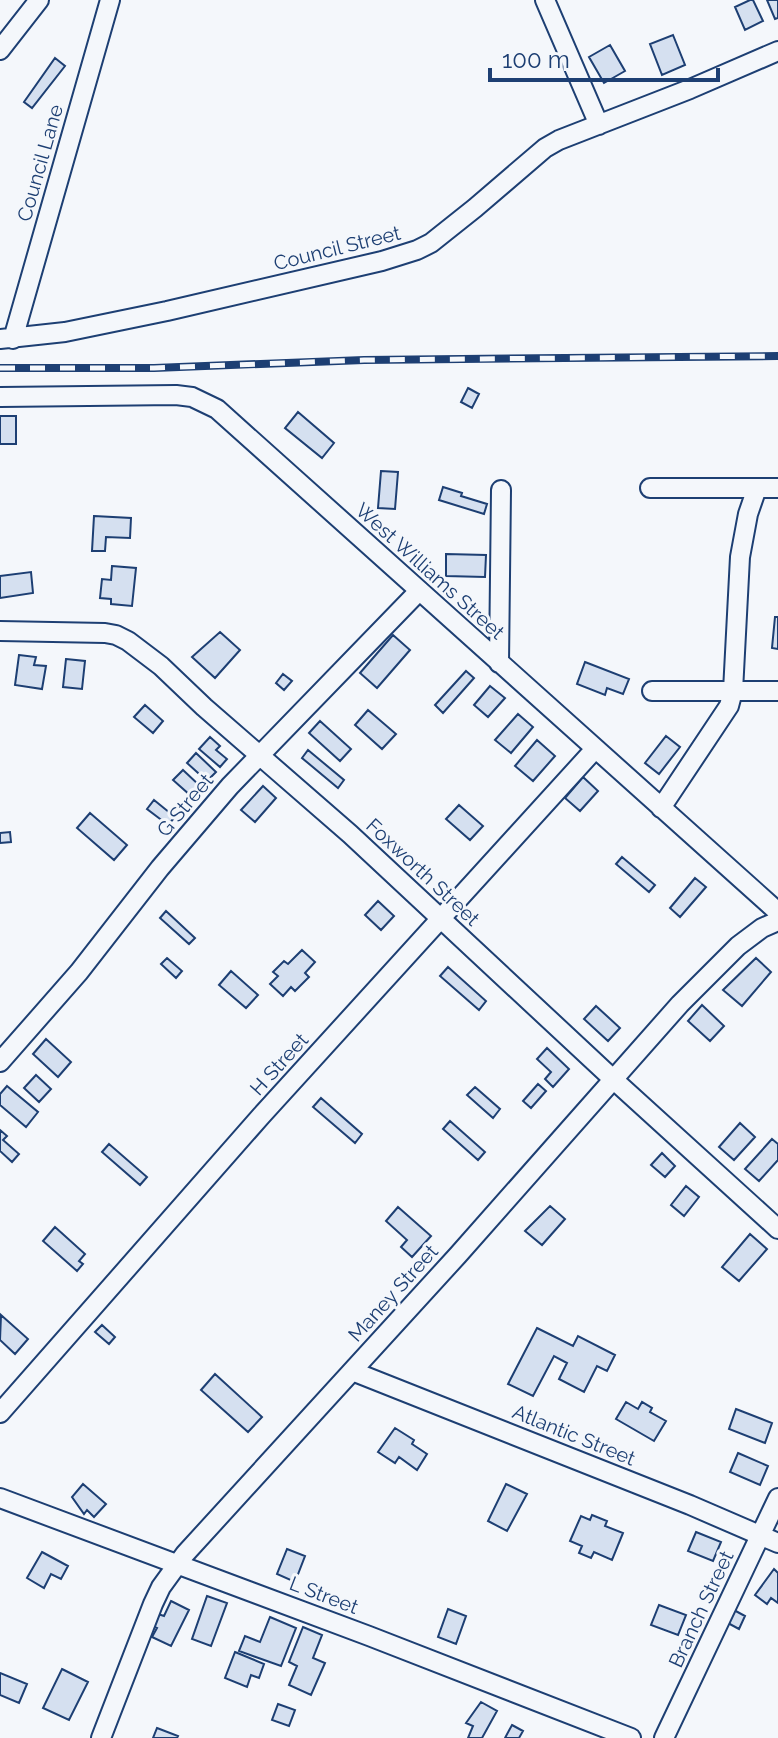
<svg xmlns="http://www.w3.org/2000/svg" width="778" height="1738" viewBox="0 0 778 1738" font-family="Raleway,sans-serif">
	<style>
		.building { fill: #d5e0f0; stroke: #1d3f73; stroke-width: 2 }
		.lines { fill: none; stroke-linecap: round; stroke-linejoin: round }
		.minor-casing { stroke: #1d3f73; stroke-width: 22 }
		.minor { stroke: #f4f7fb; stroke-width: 18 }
		.rail-casing { stroke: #1d3f73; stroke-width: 8 }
		.rail { stroke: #f4f7fb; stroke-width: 5; stroke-dasharray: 15; stroke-linecap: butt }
		.labels { text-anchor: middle; stroke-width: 6; stroke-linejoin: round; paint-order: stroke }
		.street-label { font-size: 20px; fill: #1d3f73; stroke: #f4f7fb }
	</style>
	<rect width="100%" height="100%" fill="#f4f7fb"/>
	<path class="building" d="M750,0H753L763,21L745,30L735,7Z
		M767,0H778V18L775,19Z
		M673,35L685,65L662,75L650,44Z
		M610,45L625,71L604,83L589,57Z
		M55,58L65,66L32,108L24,102Z
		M468,388L479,394L472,408L461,402Z
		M298,412L334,443L322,458L285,428Z
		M0,416H16V444H0Z
		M381,471L398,472L395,509L378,508Z
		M443,487L462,493L461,496L487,504L484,514L439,500Z
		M94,516L131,518L130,538L106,537L105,551H92Z
		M446,554L486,555L485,577L446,576Z
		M112,566L136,568L132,606L111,604V599L100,598L102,579L111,580Z
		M31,572L33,593L0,598V576Z
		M775,617H778V649L772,648Z
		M220,632L240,650L215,678L192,657Z
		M393,635L410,650L377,688L360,673Z
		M19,655L36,657L34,665L46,666L42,689L15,685Z
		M66,659L85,661L82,689L63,687Z
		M585,662L629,679L623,694L607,688L605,695L577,684Z
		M466,671L474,678L443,713L435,705Z
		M283,674L292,681L284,690L276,683Z
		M490,686L505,698L488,717L474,705Z
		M145,705L163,721L153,733L134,717Z
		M368,710L396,734L382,749L355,725Z
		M518,714L533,727L511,753L495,740Z
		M320,721L351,749L340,761L309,733Z
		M666,736L680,747L659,774L645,763Z
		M210,737L220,746L216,750L227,759L220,767L199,749Z
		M537,740L555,756L533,781L515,766Z
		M308,750L344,780L338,788L302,758Z
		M196,753L216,772L207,781L187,763Z
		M183,770L199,785L190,795L173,780Z
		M583,777L598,791L580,811L565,798Z
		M263,786L276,798L255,822L241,810Z
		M154,800L175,817L168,825L147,809Z
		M459,805L483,826L470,840L446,819Z
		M90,813L127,845L114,860L77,828Z
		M10,832L11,842L0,843V833Z
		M622,857L655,885L649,892L616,864Z
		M695,878L706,887L680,917L670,908Z
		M378,901L394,916L381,930L365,915Z
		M166,911L195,938L189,944L160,918Z
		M302,950L315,962L305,973L309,977L295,991L291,987L283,996L270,984L278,976L273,972L284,961L288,964Z
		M167,958L182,971L176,978L161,964Z
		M756,958L771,972L742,1006L723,990Z
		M448,967L486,1001L479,1010L440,976Z
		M231,971L258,995L246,1008L219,985Z
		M702,1005L724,1026L710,1041L688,1021Z
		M596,1006L620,1028L608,1041L584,1019Z
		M46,1039L71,1062L58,1077L33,1054Z
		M547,1048L569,1069L553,1087L545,1079L551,1072L537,1059Z
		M36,1075L51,1089L39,1102L24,1088Z
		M538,1084L546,1091L531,1108L523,1101Z
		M7,1086L38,1112L26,1127L0,1105V1094Z
		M475,1087L500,1109L493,1118L467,1095Z
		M321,1098L362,1134L355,1143L313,1107Z
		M450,1121L485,1152L478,1160L443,1129Z
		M740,1123L755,1137L734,1160L719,1147Z
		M0,1130L7,1136L3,1140L19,1154L12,1162L0,1151Z
		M772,1139L778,1144V1160L759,1181L745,1169Z
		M109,1144L147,1177L140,1185L102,1152Z
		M662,1153L675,1166L665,1177L651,1165Z
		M686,1186L699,1197L684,1216L671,1205Z
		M550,1206L565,1219L542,1245L525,1231Z
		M398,1207L431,1236L412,1257L401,1247L407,1240L386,1221Z
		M55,1227L85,1254L79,1261L83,1264L77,1271L43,1241Z
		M750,1234L767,1249L739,1281L722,1267Z
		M1,1315L28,1339L15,1354L0,1340Z
		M102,1325L115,1337L109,1344L95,1332Z
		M537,1328L573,1346L578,1336L615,1355L607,1371L597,1366L584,1392L559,1379L567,1363L554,1356L533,1396L508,1384Z
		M215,1374L262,1417L248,1432L201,1390Z
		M626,1402L638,1409L642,1402L652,1408L650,1412L666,1421L654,1441L616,1419Z
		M736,1409L772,1423L765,1443L729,1429Z
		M395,1428L414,1440L412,1444L427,1454L417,1470L399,1457L395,1463L378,1452Z
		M738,1453L768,1466L760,1485L730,1472Z
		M83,1484L106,1504L94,1517L87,1510L84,1514L72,1497Z
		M506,1484L527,1494L507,1531L488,1521Z
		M592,1515L607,1521L605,1526L623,1533L612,1560L594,1552L591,1558L579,1553L582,1546L570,1541L581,1516L590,1520Z
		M696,1532L721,1542L713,1561L688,1551Z
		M287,1549L305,1556L295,1582L277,1574Z
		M42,1552L68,1566L61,1579L51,1574L44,1588L27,1578Z
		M774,1569L778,1573V1603L771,1598L767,1604L755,1595Z
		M207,1596L227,1603L211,1646L192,1639Z
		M171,1601L189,1610L171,1646L152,1637L157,1628L152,1626L158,1614L164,1616Z
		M659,1605L686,1615L678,1635L651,1625Z
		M448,1609L466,1616L456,1644L438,1637Z
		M732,1609L745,1616L739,1629L726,1622Z
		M270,1617L296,1628L281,1666L239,1651L245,1636L260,1642Z
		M303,1627L322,1635L313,1658L325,1663L311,1695L289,1685L297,1666L289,1662Z
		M235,1652L264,1664L259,1678L251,1675L247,1687L225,1678Z
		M62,1669L88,1682L69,1720L43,1708Z
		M0,1673L27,1684L19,1703L0,1695Z
		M481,1702L497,1711L482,1738H468L473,1726L466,1723Z
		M278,1704L295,1710L289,1726L272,1720Z
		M512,1725L523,1731L519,1738H505Z
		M157,1728L178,1736L177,1738H153Z"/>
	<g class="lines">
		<g class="minor-casing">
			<path id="minor" d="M545,0L599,125
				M0,50L39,0
				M0,339L65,332L167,311L382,261L417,250L431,243L475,208L545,148L559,140L690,89L778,51
				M13,339L110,0
				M0,397L176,395L192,397L217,409L778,912
				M650,488H778
				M0,631L105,633L116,635L128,641L161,666L204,707L350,834L614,1080L778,1229
				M499,663L501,490
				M652,691H778
				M661,808L729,706L733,691L740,557L748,514L757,488
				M0,1062L79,972L160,868L230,786L419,591
				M352,1371L690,1505L778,1543
				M0,1413L261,1116L595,749
				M0,1498L369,1636L631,1738
				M101,1738L153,1604L161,1587L185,1554L458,1255L680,1004L738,946L762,928L778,921
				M664,1738L778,1498"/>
		</g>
		<use href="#minor" class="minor"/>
		<g class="rail-casing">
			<path id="rail" d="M0,368H154L364,360L778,356"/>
		</g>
		<use href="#rail" class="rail"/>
	</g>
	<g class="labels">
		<g class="street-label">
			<text transform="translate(40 163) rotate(-74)" y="7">Council Lane</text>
			<text transform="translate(337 248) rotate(-14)" y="7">Council Street</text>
			<text transform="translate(430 571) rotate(42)" y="7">West Williams Street</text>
			<text transform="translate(185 805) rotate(-50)" y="7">G Street</text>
			<text transform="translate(423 872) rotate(43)" y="7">Foxworth Street</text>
			<text transform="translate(279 1064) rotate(-48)" y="7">H Street</text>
			<text transform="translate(393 1293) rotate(-48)" y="7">Maney Street</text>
			<text transform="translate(574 1435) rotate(22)" y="7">Atlantic Street</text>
			<text transform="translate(324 1595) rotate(21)" y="7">L Street</text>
			<text transform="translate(701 1609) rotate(-65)" y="7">Branch Street</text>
		</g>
	</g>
	<path d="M490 68v12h228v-12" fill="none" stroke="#1d3f73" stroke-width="4"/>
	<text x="502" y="68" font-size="24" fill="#1d3f73" stroke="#f4f7fb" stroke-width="6" paint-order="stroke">100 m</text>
</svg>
